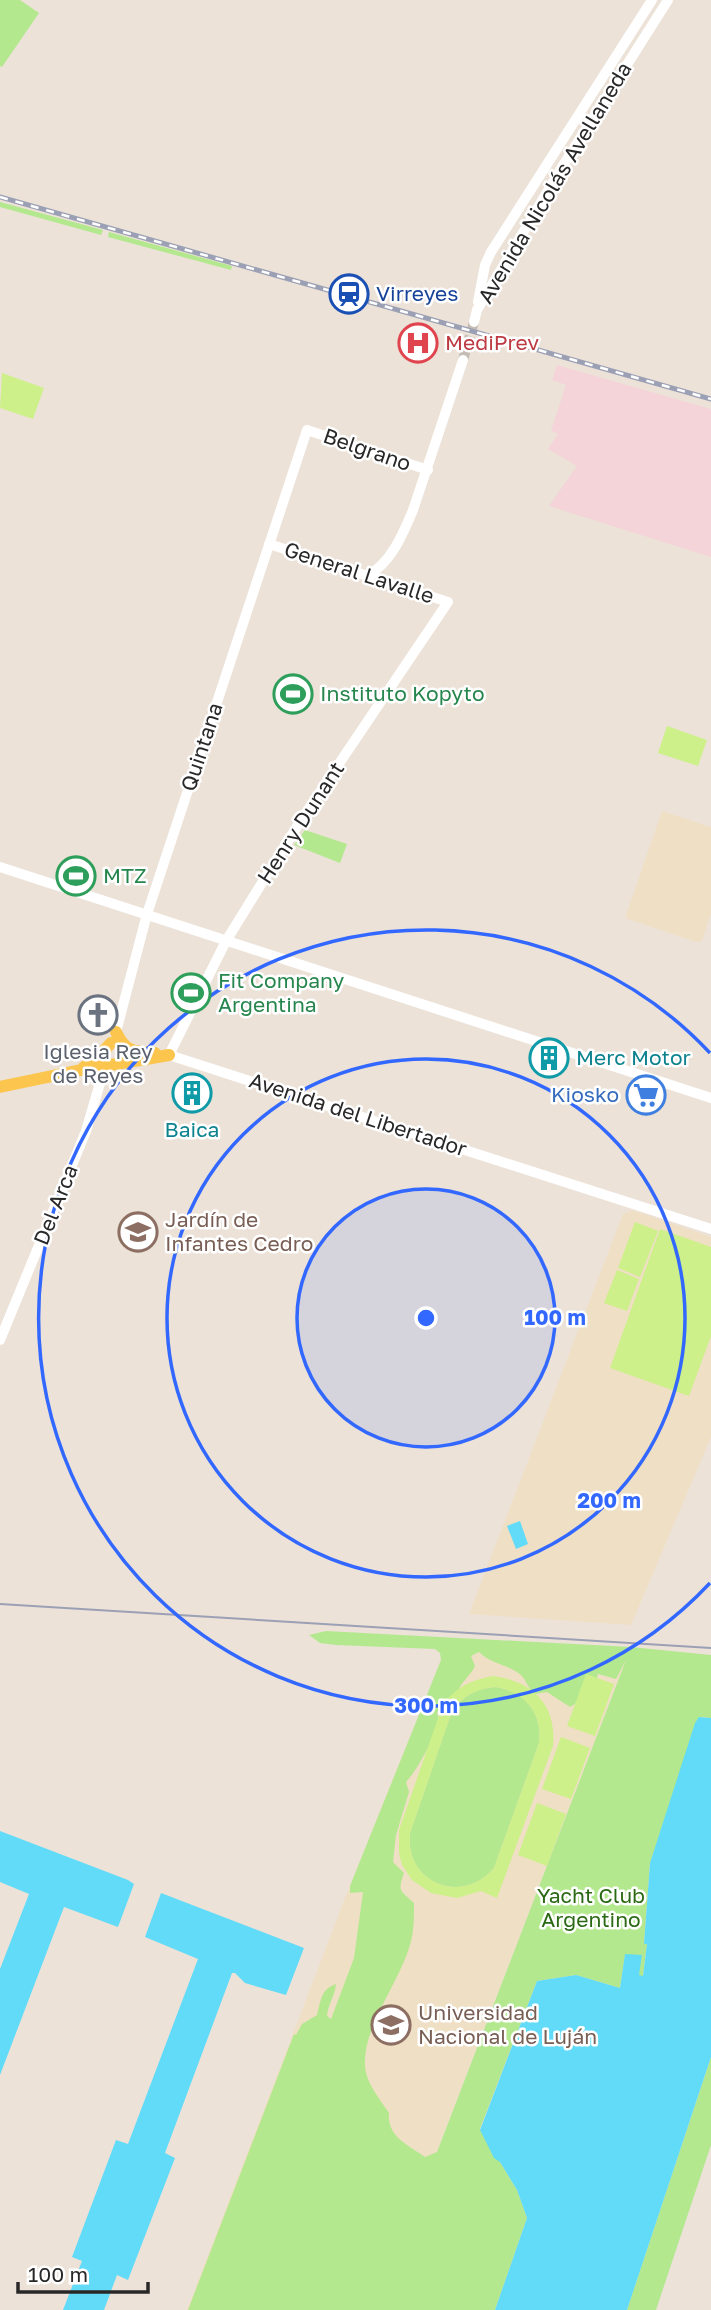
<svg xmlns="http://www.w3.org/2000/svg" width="711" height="2310" viewBox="0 0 711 2310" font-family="'Golos Text',sans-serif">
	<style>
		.education { fill: #efdfc5 }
		.medical { fill: #f4d4d8 }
		.green { fill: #b4e88f; fill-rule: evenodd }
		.pitch { fill: #cdf08a; fill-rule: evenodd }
		.water { fill: #61dbf8 }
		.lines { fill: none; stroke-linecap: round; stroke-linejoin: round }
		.tertiary-tunnel { stroke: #c5bdb5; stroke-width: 10; stroke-dasharray: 10 5; stroke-linecap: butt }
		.tertiary { stroke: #fff; stroke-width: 10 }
		.secondary { stroke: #fff; stroke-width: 10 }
		.primary { stroke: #fbc54e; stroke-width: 12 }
		.tram { stroke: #9ba0b4; stroke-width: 2 }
		.rail-casing { stroke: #9ba0b4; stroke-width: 5 }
		.rail { stroke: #fff; stroke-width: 2.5; stroke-dasharray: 8; stroke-linecap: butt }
		.ring { fill: none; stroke: #3268ff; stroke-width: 3.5 }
		.labels { text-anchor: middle; stroke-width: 5; stroke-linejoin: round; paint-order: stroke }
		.street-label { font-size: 21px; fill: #282828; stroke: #fff }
		.transit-label { font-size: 21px; fill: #164399; stroke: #fff; text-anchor: start }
		.health-label { font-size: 21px; fill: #be3a42; stroke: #fff; text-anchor: start }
		.leisure-label { font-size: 21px; fill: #27864d; stroke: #fff; text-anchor: start }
		.worship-label { font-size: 21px; fill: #5b616d; stroke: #fff }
		.culture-label { font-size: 21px; fill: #0d838f; stroke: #fff; text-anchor: start }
		.shop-label { font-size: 21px; fill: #366cbe; stroke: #fff; text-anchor: end }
		.education-label { font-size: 21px; fill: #785e54; stroke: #fff; text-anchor: start }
		.park-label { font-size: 21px; fill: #2c6914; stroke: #fff }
		.centre { fill: #3268ff; stroke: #fff; stroke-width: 3.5 }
		.ring-label { font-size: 21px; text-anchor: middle; font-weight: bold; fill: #3268ff; stroke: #fff; stroke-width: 5; stroke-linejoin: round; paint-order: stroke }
	</style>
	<rect width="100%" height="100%" fill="#ece2d8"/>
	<path class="education" d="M662,811L711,827V913L702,941L696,942L625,918Z
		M632,1210L711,1237V1437L631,1625L469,1614L623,1214Z
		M449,1640L631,1647L376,2310H187L345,1898Z"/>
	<path class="medical" d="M557,365L711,409V557L549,506L577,466L548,449L558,434L551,431L566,385L552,380Z"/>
	<path class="green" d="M0,0H20L39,13L2,67L0,66Z
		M0,202L103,230L101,235L0,207Z
		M109,232L232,266L231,270L108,237Z
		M305,830L347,844L340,863L294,845Z
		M326,1631L631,1647L711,1655V1718L700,1717L650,1863L644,1944H647L643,1976H639L625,1955L620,1988L576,1975L537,1981L480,2129L517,2190L527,2218L495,2310H188L294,2034L296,2035L302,2024L317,2015C321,2000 321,1989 336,1984C335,1996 328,2004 327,2016L331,2019L354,1958L363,1892L350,1893V1886L441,1660L440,1653L435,1649L336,1645L320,1643L309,1635ZM479,1652C490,1663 504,1664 517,1672C526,1677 527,1688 535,1694L547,1692L570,1707L594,1692L598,1674L616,1679L626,1660L437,2152L425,2157C408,2145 387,2137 389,2113C380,2099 366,2083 365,2066C363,2025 399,1984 410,1945C414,1932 414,1917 414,1903C401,1890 397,1893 404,1873L393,1862L396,1835L409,1792L406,1782C421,1766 428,1744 441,1725L437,1713L448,1699L457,1695C459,1683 470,1677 475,1666L471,1656Z
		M496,1687C525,1692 543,1713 539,1743L494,1868C462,1906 404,1883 410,1833L452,1711C463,1696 477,1688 496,1687Z
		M711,2057V2145L656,2310H627Z"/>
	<path class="pitch" d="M2,373L44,388L33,419L0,408Z
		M667,726L707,740L698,766L658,753Z
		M635,1222L658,1231L640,1277L618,1268Z
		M660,1229L711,1247V1336L689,1396L610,1368Z
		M617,1270L639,1279L627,1311L604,1303Z
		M586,1674L614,1684L595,1736L567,1726Z
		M493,1676C533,1681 557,1705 553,1746L497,1898L481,1891L457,1898L431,1893L412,1880L402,1865L399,1853V1830L442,1707C455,1687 471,1680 493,1676ZM496,1687C525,1692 543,1713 539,1743L494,1868C462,1906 404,1883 410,1833L452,1711C463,1696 477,1688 496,1687Z
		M561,1737L590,1748L571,1799L542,1789Z
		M537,1803L566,1814L547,1866L518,1855Z"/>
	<path class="water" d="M520,1521L528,1544L516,1549L507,1526Z
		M699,1717L711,1718V2057L627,2310H495L527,2218L517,2190L500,2162L494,2158L480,2130L537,1981L576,1975L620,1988L625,1954L642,1955L639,1975L643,1976L647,1944H644L650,1863L695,1723Z
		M0,1831L128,1880L134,1884L118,1927L64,1907L0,2075V1969L29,1894L0,1882Z
		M161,1893L304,1948L286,1995L245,1983L235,1973H232L165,2153L175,2158L128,2280L117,2275L104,2310H63L82,2261L72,2257L116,2140L128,2144L198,1959L145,1937Z"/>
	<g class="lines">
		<path class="tertiary-tunnel" d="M463,360L474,322"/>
		<path class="tertiary" d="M474,322L477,310
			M367,576C391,563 403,534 413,510L463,360
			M147,914L307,430L428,470
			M169,1055L226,941L301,820L448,602L269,544
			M0,1340L86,1131L105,1066"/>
		<path class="secondary" d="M478,302L485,265L491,252L652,0
			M477,310L562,167L668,0
			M0,867L711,1098
			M116,1032L147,914
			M169,1055L711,1229"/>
		<path class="primary" d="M116,1032C126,1053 134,1051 155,1053
			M83,1068L100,1055L111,1043
			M0,1087L81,1070L169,1055"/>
		<path class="tram" d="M0,1604L711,1648"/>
		<g class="rail-casing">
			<path id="rail" d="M0,197L711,399"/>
		</g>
		<use href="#rail" class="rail"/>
	</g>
	<circle cx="426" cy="1318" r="129" fill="#3268ff" fill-opacity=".12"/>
	<g class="ring">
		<circle cx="426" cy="1318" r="129"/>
		<circle cx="426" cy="1318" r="259"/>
		<path d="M710 1583A388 388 0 1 1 710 1053"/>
	</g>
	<defs>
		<g id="station-ring" transform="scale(2.0125)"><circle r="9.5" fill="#fff" stroke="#1a4fb4" stroke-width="1.5"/><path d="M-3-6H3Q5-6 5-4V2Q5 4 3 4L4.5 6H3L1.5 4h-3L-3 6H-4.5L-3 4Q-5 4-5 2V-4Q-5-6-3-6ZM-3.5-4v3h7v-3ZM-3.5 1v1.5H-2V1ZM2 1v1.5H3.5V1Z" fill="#1a4fb4"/></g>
		<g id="hospital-ring" transform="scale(2.0125)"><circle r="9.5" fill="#fff" stroke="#e0444e" stroke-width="1.5"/><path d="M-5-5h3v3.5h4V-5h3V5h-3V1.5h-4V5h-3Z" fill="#e0444e"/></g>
		<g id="stadium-ring" transform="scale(2.0125)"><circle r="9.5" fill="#fff" stroke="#2e9e5b" stroke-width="1.5"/><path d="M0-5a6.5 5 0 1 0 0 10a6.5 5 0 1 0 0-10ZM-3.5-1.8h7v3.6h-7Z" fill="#2e9e5b"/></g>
		<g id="church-ring" transform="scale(2.0125)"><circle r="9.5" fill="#fff" stroke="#6b7280" stroke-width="1.5"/><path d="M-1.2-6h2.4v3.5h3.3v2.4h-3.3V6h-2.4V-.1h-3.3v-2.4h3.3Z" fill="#6b7280"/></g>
		<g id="building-ring" transform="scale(2.0125)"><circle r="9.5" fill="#fff" stroke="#0f9aa8" stroke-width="1.5"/><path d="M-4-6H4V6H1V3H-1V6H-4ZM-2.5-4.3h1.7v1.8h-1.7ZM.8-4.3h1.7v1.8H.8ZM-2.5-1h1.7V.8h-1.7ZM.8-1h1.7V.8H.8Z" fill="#0f9aa8"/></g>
		<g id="supermarket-ring" transform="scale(2.0125)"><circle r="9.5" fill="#fff" stroke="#3f7fe0" stroke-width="1.5"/><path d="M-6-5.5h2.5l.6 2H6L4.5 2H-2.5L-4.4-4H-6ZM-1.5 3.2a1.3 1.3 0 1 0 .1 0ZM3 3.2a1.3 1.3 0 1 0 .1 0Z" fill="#3f7fe0"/></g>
		<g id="school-ring" transform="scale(2.0125)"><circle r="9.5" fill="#fff" stroke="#8d6e63" stroke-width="1.5"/><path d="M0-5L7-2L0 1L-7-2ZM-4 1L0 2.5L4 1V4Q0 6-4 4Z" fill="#8d6e63"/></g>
		<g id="university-ring" transform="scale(2.0125)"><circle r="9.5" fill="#fff" stroke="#8d6e63" stroke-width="1.5"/><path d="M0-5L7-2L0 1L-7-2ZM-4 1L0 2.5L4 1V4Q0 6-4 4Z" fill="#8d6e63"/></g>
	</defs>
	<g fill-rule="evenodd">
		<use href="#station-ring" x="349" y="294"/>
		<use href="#hospital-ring" x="418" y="343"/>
		<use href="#stadium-ring" x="293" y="694"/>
		<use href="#stadium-ring" x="76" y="876"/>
		<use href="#stadium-ring" x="191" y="993"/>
		<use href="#church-ring" x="98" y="1015"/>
		<use href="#building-ring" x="549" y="1058"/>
		<use href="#building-ring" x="192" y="1093"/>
		<use href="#supermarket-ring" x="646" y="1095"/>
		<use href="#school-ring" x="138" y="1232"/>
		<use href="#university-ring" x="391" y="2025"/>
	</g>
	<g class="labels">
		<g class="street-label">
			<text transform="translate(555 183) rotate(-59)" y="7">Avenida Nicolás Avellaneda</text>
			<text transform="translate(367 450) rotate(19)" y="7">Belgrano</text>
			<text transform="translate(359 573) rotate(18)" y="7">General Lavalle</text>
			<text transform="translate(202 747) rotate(-72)" y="7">Quintana</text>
			<text transform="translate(301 823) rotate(-57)" y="7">Henry Dunant</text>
			<text transform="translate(358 1115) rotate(18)" y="7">Avenida del Libertador</text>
			<text transform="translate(56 1205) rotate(-68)" y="7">Del Arca</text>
		</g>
		<g class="transit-label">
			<text x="376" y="301">Virreyes</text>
		</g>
		<g class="health-label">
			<text x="445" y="350">MediPrev</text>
		</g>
		<g class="leisure-label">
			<text x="320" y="701">Instituto Kopyto</text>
			<text x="103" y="883">MTZ</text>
			<text x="218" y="988">Fit Company<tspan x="218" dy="24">Argentina</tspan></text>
		</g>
		<g class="worship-label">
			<text x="98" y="1059">Iglesia Rey<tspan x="98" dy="24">de Reyes</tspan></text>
		</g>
		<g class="culture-label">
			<text x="576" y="1065">Merc Motor</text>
			<text x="192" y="1137" text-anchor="middle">Baica</text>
		</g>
		<g class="shop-label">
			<text x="619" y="1102">Kiosko</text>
		</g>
		<g class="education-label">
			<text x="165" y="1227">Jardín de<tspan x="165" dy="24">Infantes Cedro</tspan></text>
			<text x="418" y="2020">Universidad<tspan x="418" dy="24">Nacional de Luján</tspan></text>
		</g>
		<g class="park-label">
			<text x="591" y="1903">Yacht Club<tspan x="591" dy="24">Argentino</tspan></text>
		</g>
	</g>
	<circle cx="426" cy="1318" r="10" class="centre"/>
	<g class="ring-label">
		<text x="555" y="1325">100 m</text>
		<text x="609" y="1508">200 m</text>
		<text x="426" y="1713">300 m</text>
	</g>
	<path d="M18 2282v10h130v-10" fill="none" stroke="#282828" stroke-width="3.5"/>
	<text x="28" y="2282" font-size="21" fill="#282828" stroke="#ffffff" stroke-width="5" paint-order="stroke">100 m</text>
</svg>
